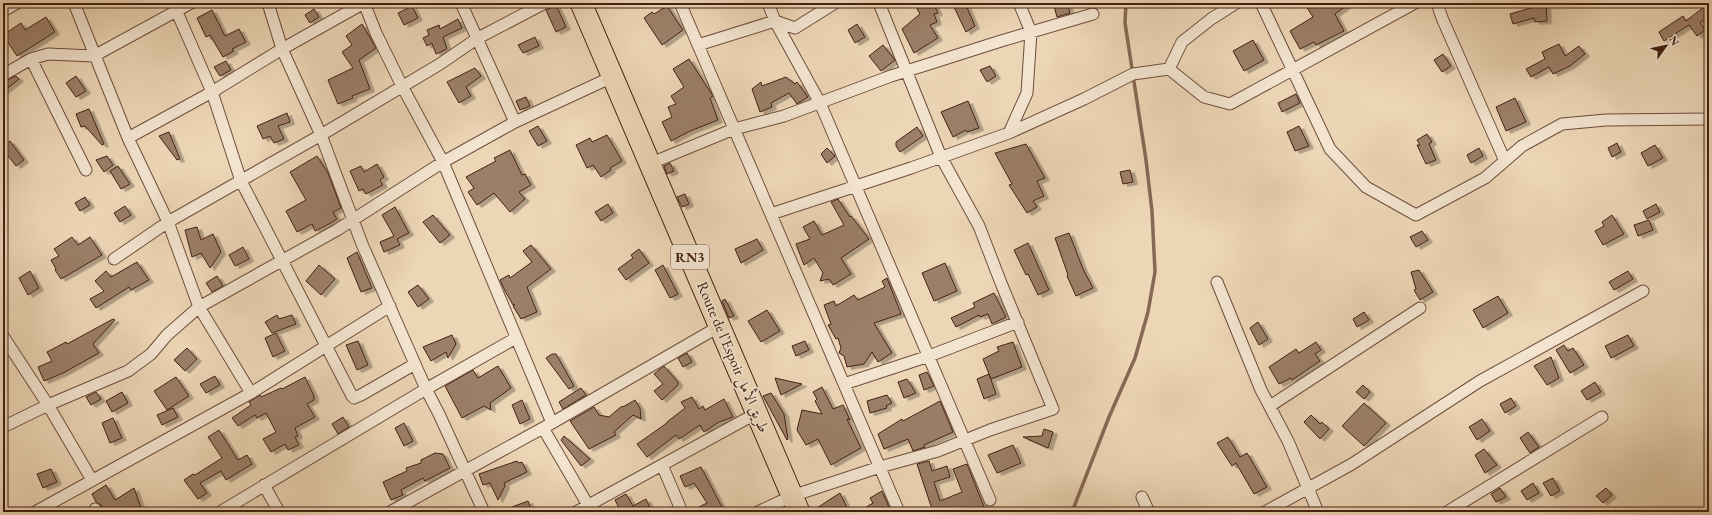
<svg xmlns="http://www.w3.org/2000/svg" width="1712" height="515" viewBox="0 0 1712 515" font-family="'EB Garamond',Amiri,serif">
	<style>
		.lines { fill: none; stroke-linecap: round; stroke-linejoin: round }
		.stream { stroke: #876854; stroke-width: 3.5 }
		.building { fill: #9c7f68; stroke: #442013; filter: url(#shadow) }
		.street-casing { stroke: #6e4e3c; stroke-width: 13 }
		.highway-casing { stroke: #442013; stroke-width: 23 }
		.street { stroke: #f3e4d0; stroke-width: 11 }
		.highway { stroke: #edd6b6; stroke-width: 21 }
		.labels { text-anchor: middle; stroke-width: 3.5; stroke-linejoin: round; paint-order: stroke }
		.shield { fill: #f3e4d0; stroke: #785b4c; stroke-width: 1 }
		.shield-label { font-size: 14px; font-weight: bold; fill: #442013 }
		.street-label { font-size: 15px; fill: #442013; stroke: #f3e4d0 }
	</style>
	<defs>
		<filter id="shadow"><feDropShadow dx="4.5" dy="2.5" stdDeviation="0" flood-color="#0004"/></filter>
	</defs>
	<rect width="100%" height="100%" fill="#edd6b6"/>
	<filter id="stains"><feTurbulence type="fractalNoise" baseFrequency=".005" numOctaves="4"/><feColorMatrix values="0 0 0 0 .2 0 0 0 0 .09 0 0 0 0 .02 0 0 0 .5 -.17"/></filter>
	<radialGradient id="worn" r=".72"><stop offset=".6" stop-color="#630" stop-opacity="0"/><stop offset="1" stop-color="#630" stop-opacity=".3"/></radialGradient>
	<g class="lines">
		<path class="stream" d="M1072,512L1109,417L1135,358L1148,312L1155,272L1152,211L1146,160L1125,23L1126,3"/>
	</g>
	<path class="building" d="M924,3H933L938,13L934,14L937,22L930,25L938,38L914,53L902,29L920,14L917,9Z
		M952,3H965L975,26L966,32Z
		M1063,3H1067L1070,13L1057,17L1054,6Z
		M1304,3H1350L1335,14L1344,31L1316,45L1314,42L1300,49L1290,31L1313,17Z
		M1533,3H1546L1547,21L1535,22L1534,18L1513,24L1510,14L1534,7Z
		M1709,3V15L1700,23L1705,30L1697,36L1689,25L1664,41L1659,32L1683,16L1686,21Z
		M556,5L566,27L556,32L546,10Z
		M412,6L418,18L404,25L398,13Z
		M667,6L683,30L662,45L644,18L652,12L654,14Z
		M314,9L319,17L310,23L305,15Z
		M212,10L225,36L239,29L246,42L232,49L234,51L223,57L210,35L206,37L197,18Z
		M46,17L55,32L17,56L3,35L21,23L25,30Z
		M458,19L462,28L443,37L447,49L436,54L432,43L427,46L423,38L429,35L427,30L439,25L440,29Z
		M362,24L376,48L359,60L370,89L352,96L353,98L338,104L328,80L353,68L342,52L352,45L346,36Z
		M857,24L865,37L855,43L848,30Z
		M535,37L539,46L523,53L518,45Z
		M1253,40L1264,60L1244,71L1233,51Z
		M1559,44L1565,56L1579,46L1585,54L1570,66L1553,74L1549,67L1531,77L1526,69L1545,59L1542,52Z
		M883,45L895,60L881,71L869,56Z
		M1443,54L1451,66L1442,72L1434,60Z
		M689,59L711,93L713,96L710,98L718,120L690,131L671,141L662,122L672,117L668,107L676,104L671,96L684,87L673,69Z
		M226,61L231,70L220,76L214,67Z
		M990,66L996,76L987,82L980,70Z
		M475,68L481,76L466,87L471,96L459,103L447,82Z
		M16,76L19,79L3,92V82Z
		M76,76L86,91L76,97L66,83Z
		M786,77L795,84L797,82L808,97L797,104L789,93L771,103L772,107L760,112L752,89L761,82L762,86Z
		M1296,94L1300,103L1282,112L1278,103Z
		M526,97L530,106L520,110L516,101Z
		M1515,98L1526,122L1506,131L1496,107Z
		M968,101L979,128L967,132L966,130L953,137L941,112Z
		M89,109L104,144L102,145L85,126L81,127L76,114Z
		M287,113L290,122L278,126L284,139L274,143L270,136L263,139L257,126Z
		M538,126L547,141L538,146L529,131Z
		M1299,126L1309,146L1295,151L1287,132Z
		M917,127L923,136L900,152L896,146V142Z
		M169,132L180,159L177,160L159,136Z
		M1427,134L1432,142L1429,144L1436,160L1426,164L1417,145H1420L1417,140Z
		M607,135L622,161L610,168L611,170L601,177L593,165L587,168L576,145L590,138L592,142Z
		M10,141L24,160L16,166L3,149V146Z
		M1617,143L1621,152L1612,157L1608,148Z
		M1026,144L1045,178L1037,181L1044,196L1033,201L1037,207L1027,213L1009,185L1012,184L995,153Z
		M1655,145L1663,158L1648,166L1641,153Z
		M827,148L835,156L827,163L821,154Z
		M1479,148L1483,156L1471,163L1467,155Z
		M510,150L522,175L525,174L531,185L519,192L525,199L510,212L494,193L477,205L468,192L474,188L466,177L496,161L494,158Z
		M107,156L113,165L104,172L96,160Z
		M317,156L328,173L341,208L333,212L337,219L329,224L315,231L312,224L297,232L286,211L306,200L290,172Z
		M670,163L674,171L667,174L664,166Z
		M377,164L384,177L380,180L383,185L366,194L363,189L359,191L350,171L361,166L364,172Z
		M118,166L130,184L121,189L110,171Z
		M1130,170L1133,182L1123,184L1120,172Z
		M685,194L689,204L682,207L677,197Z
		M85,197L90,205L80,211L75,203Z
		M838,199L850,217L851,216L869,239L841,258L851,274L833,285L829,279L820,281L823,273L814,258L804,265L796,244L810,239L803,227L814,221L822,235L844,225L831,202Z
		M608,204L613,213L601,221L595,212Z
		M1656,204L1660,212L1647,219L1643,211Z
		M125,206L131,215L120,222L114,213Z
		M395,207L409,233L397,239L400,245L384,252L380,242L394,236L382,215Z
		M433,215L450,235L440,243L423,222Z
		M1612,215L1624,234L1603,245L1595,231L1604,226L1602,222Z
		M1649,220L1653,230L1638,236L1634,225Z
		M197,227L201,240L213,234L221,252L210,268L201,253L192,257L185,230Z
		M1422,231L1428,240L1416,247L1410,237Z
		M1069,233L1083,269L1093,288L1076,296L1067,276L1068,275L1055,238Z
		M72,237L78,245L90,237L102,255L61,279L55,270L56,269L51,260L59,256L54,249Z
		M757,239L763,250L741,263L735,249Z
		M1028,243L1049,290L1038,295L1028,274L1026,275L1014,250Z
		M531,245L551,269L527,287L537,312L521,319L513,306L515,305H513L505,291L500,280L509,275L510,278L532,262L523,251Z
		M243,247L249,259L235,266L229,255Z
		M639,249L649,263L626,280L618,269L633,258L631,255Z
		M357,252L372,288L361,292L347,258Z
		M137,262L149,280L131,290L129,287L96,308L90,299L104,291L95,281L106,271L111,277Z
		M945,263L957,291L934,301L922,273Z
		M319,265L335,279L321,295L306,281Z
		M663,265L678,294L670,298L655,270Z
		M1419,270L1433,292L1420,300L1414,290L1416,289L1411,272Z
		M30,271L39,288L28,295L19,278Z
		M1628,271L1633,279L1614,290L1609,282Z
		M217,276L223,286L212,292L206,283Z
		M887,278L901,314L874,323L892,353L878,362L872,352L864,364L847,367L844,356L839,353L841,348L838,338L836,339L828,325L831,324L824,305L834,301L836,306L854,295L858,300L885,287L882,281Z
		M418,285L429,299L418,307L408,292Z
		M994,293L1006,317L992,324L988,314L980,317L979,315L956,327L951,318L975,307L973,303Z
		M1498,296L1508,313L1483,328L1473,310Z
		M725,299L734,316L729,318L722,301Z
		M767,310L780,331L761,342L748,321Z
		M1364,312L1369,320L1357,327L1353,319Z
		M277,315L279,319L292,315L296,324L272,333L265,322Z
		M113,319L115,320L93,344L99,353L63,373L44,381L38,367L52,361L47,352L66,342L67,344Z
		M1258,322L1268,339L1259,345L1250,328Z
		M276,333L285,351L273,357L265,338Z
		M452,335L456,344L448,358L446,352L431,361L423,347Z
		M1628,335L1634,346L1611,358L1605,346Z
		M358,341L368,365L357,370L346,345Z
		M805,341L809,350L796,356L792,346Z
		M1013,342L1022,367L991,379L983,359L999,351L997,347Z
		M1316,342L1321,350L1315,354L1320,361L1292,380L1291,378L1279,384L1269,367L1296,349L1299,353Z
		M1564,345L1568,351L1573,348L1584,365L1570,373L1556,350Z
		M187,348L197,359L185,371L174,360Z
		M687,353L692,362L683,367L678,358Z
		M552,354H556L574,386L569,389L546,358Z
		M1551,357L1559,378L1547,385L1534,366Z
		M498,366L511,388L490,403L491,410L484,406L462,418L445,386L473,370L478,378Z
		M664,366L678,382V385L662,400L654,391L663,384L654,374Z
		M927,372L934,386L924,390L919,375Z
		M989,374L996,394L984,399L977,379Z
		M215,376L220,385L206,393L200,384Z
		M176,377L189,396L167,410L154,391Z
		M305,377L314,396V400L307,404L315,417L295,428L298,436L295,437L299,445L288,450L285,444L271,452L263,439L276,432L266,413L257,418L255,415L238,426L232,418L251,405L249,402L260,395L261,397L281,388L282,389Z
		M775,378L802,384L781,395Z
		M907,379L916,393L904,398L898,382Z
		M1595,382L1601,392L1587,400L1581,391Z
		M1363,385L1370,392L1364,399L1356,392Z
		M822,387L833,409L843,405L850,420L847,419L861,448L831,465L818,439L806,445L797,430L802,410L822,414L815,401L817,399L813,392Z
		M581,388L586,395L563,409L559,402Z
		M96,392L101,399L91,405L86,397Z
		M122,392L128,403L112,412L106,401Z
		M771,393L784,414L788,439L787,440L763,396Z
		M887,395L892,403L886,406L887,408L870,413L867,401Z
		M692,397L699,409L703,406L705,410L724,399L733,417L719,422L704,432L700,425L679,439L676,435L647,457L637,444L667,423V422L685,408L681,402Z
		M1511,398L1516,406L1505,413L1500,404Z
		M522,400L530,419L520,424L512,405Z
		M635,400L640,408L641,419L633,415L614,432L616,435L589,449L570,421L594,407L599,415L609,417L622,406L623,407Z
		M940,401L953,432L924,445L925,447L913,451L908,439L884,449L878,434L902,419L903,421Z
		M1364,403L1386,423L1364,446L1342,426Z
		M173,408L178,417L162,425L157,415Z
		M1311,415L1320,424L1322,422L1329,429L1320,439L1304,422Z
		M343,417L349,427L338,434L332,424Z
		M113,418L122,438L110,443L102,423Z
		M1482,419L1490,431L1477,440L1469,427Z
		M404,423L413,441L404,446L395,428Z
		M1044,429L1053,432L1048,448L1023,437L1042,436Z
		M219,430L238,460L247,455L252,464L226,480L221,471L200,483L207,493L198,499L184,480L193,474L195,475L222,458L208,437Z
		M1528,432L1539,447L1530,453L1520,438Z
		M564,436L590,459L581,466L561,440Z
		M1228,437L1240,457L1247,453L1267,487L1254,494L1236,463L1232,466L1217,443Z
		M1013,445L1021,463L997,473L988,455Z
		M1484,449L1497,465L1485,473L1475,455Z
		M435,453L443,454L450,468L425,481L423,478L401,490L403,495L391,500L383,482L407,471L406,468L421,463V460Z
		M517,461L519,463L522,462L527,472L504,483L505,486L498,500L490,483L483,485L479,474Z
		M929,461L932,471L947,466L950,477L934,482L940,501L962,492L953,469L967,464L986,512H933L917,464Z
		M701,467L722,507L715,512H689L707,503L694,483L685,487L680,476Z
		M51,469L57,482L43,488L37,474Z
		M1553,478L1560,491L1551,496L1543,483Z
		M1533,483L1539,493L1527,500L1521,491Z
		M106,485L115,500L134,488L141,508L131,512H104L101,505L96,502L92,494Z
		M1500,488L1506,497L1496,502L1491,494Z
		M1606,488L1612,495L1603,503L1596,496Z
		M882,491L891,512H858L873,503L870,498Z
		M840,493L849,512H811L829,500Z
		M626,494L633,506L646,499L652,512H621L615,500Z
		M528,501L532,512H501V511Z"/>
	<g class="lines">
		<g class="street-casing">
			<path id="street" d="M74,3L128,138L168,222L199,307L251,393L390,306
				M173,3L212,92L241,181L352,396L354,398L361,395L415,364
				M268,3L282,49L321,135L362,244L426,389L439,414L484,512
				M364,3L376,33L402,86L443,162L552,423
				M461,3L515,122
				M680,3L899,512
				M768,3L775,21L820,103L990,500
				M1261,3L1330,149L1366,187L1416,215L1485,178L1522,146L1562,124L1606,120L1709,119
				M1437,3L1442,18L1505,161
				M3,11L17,3
				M698,45L775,21L795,28L835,3
				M31,59L86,170
				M1169,69L1182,42L1211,19L1236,3
				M3,75L31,59L48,54L94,56L191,3
				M1009,133L1027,93L1031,32L1019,3
				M128,138L212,92L282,49L364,3
				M649,164L734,129L784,116L891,76L1001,41L1093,14
				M771,214L911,168L1009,133L1084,99L1133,74L1169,69L1204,97L1230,104L1415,3
				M114,259L168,222L321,135L440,64L478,38L545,3
				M1217,282L1261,390L1288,441L1318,512
				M3,336L48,405L92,480
				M844,384L929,356L1018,322
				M1270,406L1420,308
				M3,427L48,405L128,371L151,354L167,335L199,307L337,230L443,162L515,122L612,77
				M543,428L592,512
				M662,465L682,512
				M264,485L279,512
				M1142,497L1149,512
				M95,509L97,512
				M3,510L4,512
				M35,512L251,393
				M220,512L426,389L516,338
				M390,512L552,423L720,326
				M576,512L757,413
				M758,512L792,496L880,467L938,451L990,430L1053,409L1001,283L979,226L941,157L879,3
				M1265,512L1352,464L1480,381L1643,291
				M1447,512L1602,417"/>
		</g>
		<g class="highway-casing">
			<path id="highway" d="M581,3L799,512"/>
		</g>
		<use href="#street" class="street"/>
		<use href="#highway" class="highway"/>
	</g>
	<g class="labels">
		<rect class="shield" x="671" y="245" width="38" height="24" rx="3"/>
		<g class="shield-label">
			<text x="690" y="262">RN3</text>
		</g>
		<g class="street-label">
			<text transform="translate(733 357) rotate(67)" y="5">Route de l’Espoir طريق الأمل</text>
		</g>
	</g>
	<rect width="1712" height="515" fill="none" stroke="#edd6b6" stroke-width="16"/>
	<rect x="4" y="4" width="1704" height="507" fill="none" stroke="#442013" stroke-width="2"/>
	<rect x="8" y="8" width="1696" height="499" fill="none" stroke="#442013"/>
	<g transform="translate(1666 46) rotate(57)" stroke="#f3e4d0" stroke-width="3" paint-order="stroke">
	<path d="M0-3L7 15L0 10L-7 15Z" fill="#442013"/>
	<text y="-6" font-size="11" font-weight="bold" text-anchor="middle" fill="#442013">N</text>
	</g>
	<rect width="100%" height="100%" filter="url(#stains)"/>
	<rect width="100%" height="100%" fill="url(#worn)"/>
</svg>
